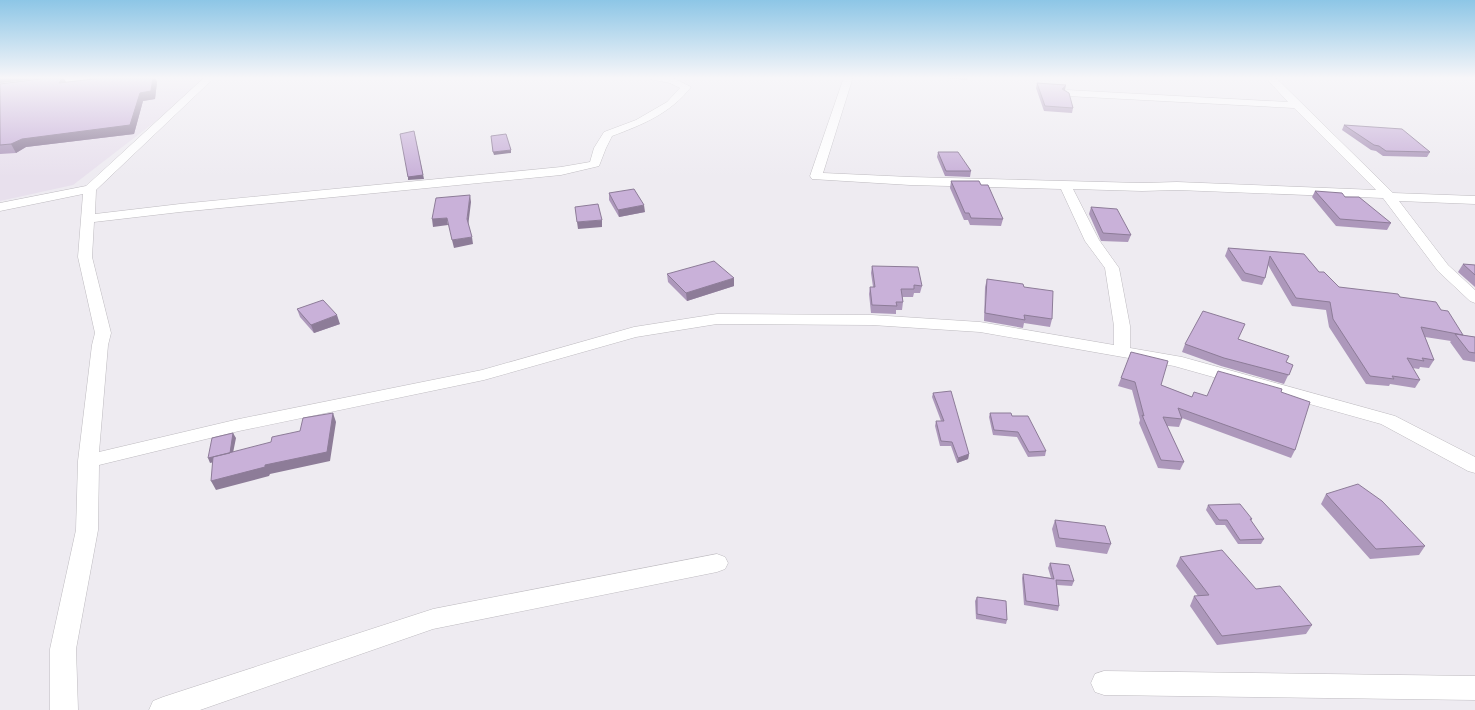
<svg xmlns="http://www.w3.org/2000/svg" width="1475" height="710" viewBox="0 0 1475 710" font-family="Ubuntu,sans-serif">
	<style>
		.built { fill: #e8e0ed }
		.lines { fill: none; stroke-linecap: round; stroke-linejoin: round }
		.minor-casing { stroke: #bebbc0; stroke-width: 1 }
		.minor { fill: #fff; fill-rule: evenodd }
		.wall { fill: #ad98bb }
		.shaded-wall { fill: #8d7c98 }
		.building { fill: #c9b1d9; stroke: #8d7c98 }
	</style>
	<rect width="100%" height="100%" fill="#eeebf1"/>
	<path class="built" d="M0,77H4L5,83L65,77H213L73,185L0,201Z"/>
	<g class="lines">
		<g class="minor-casing">
			<path id="minor" d="M63,77H92L88,80L0,91V85Z
				M205,77H215L96,190L95,214L180,204L561,167L590,162L594,148L604,132L636,120L667,102L680,88L670,83L650,79L649,77L673,78L691,87C671,113 642,125 612,136L606,148L599,166L595,167L561,175L180,212L94,222L92,257L111,333L108,345L99,452L239,419L482,370L634,327L717,314L872,315L980,322L1114,345V326L1105,268L1085,241L1061,189L910,185L812,179L810,176L844,77H853L823,173L910,177L1142,183L1177,182L1376,190L1294,108L1067,96L1062,93L1067,90L1288,102L1265,77H1275L1393,193L1475,196V204L1399,201L1448,265L1475,290V303L1470,301L1438,271L1383,198L1177,190L1142,191L1073,189L1099,240L1119,268L1130,326V348L1182,357L1395,416L1475,457V473L1468,471L1381,424L1174,366L980,332L872,325L717,324L636,337L484,380L239,431L99,465L98,530L76,649L78,710H50V649L76,530L78,461L92,345L95,333L78,257L83,194L0,211V203L86,186Z
				M717,554L725,557L728,563L725,569L717,572L433,629L200,710H149L153,701L163,697L433,609Z
				M1104,671L1475,676V700L1104,695L1095,692L1091,683L1095,674Z"/>
		</g>
		<use href="#minor" class="minor"/>
	</g>
	<path class="wall" d="M56,77H63L66,82H157L155,99L143,101L134,134L26,147L16,153L0,154V84Z
		M938,77H968L967,80Z
		M1037,83L1066,85L1064,90L1073,108L1072,113L1044,111L1036,88Z
		M1344,125L1430,152L1427,157L1383,156L1376,151L1371,150L1342,130Z
		M938,152L971,171L970,177L945,176L937,157Z
		M951,181L1003,219L1001,226L970,225L968,220H964L950,188Z
		M1315,191L1345,197L1391,223L1387,230L1336,226L1312,197Z
		M609,193L645,212L619,217L609,200Z
		M1091,207L1131,235L1128,242L1101,241L1089,214Z
		M1228,248L1304,254L1319,272L1339,287L1400,297L1441,310L1463,335L1475,337V362L1463,360L1450,342L1451,341L1425,337L1434,360L1429,368L1420,367L1419,369L1412,368L1420,380L1415,388L1390,384L1389,386L1366,384L1329,327L1326,310L1292,306L1268,265L1265,278L1262,285L1242,281L1225,256Z
		M1463,264L1475,265V287L1458,272Z
		M872,266L922,286L920,293H914L913,297H903V302L902,310H896V314L871,313L869,294L870,287H873L871,273Z
		M667,274L734,286L687,301L668,282Z
		M987,279L1024,287L1052,319L1050,327L1024,323L1023,328L984,321L985,287Z
		M297,309L340,324L314,333L300,317Z
		M1238,339L1286,362L1293,365L1284,384L1221,366L1182,352L1185,344Z
		M1131,352L1161,385L1192,397L1281,392L1295,450L1291,458L1182,418V419L1179,427L1167,426L1184,462L1180,470L1158,468L1139,423L1140,420L1132,390L1118,386Z
		M933,393L969,454L968,459L957,463L951,446H940L935,426L936,421H941L932,397Z
		M990,413L1012,416L1046,451L1045,456L1028,457L1017,437L993,435L989,417Z
		M1326,494L1425,546L1419,555L1370,559L1321,504Z
		M1208,505L1252,519L1251,521L1264,539L1261,544H1238L1225,525H1216L1206,510Z
		M1055,520L1111,544L1107,554L1056,547L1052,529Z
		M1180,557L1256,589L1312,625L1306,634L1217,645L1190,606L1194,596H1198L1176,566Z
		M1050,563L1074,581L1072,586L1057,585L1059,606L1058,611L1024,605L1022,578L1023,574L1051,578L1048,568Z
		M977,597L1007,620L1006,624L976,619L975,601Z"/>
	<path class="shaded-wall" d="M0,77H54L0,83Z
		M63,77L67,84L59,83Z
		M153,77H155L157,82L155,99L143,101L134,134L26,147L16,153L11,144Z
		M1066,85L1065,90L1061,94L1062,89Z
		M414,131L424,179L408,180V177Z
		M511,150V153L494,155L493,152Z
		M470,195L471,202L468,227L467,219Z
		M644,205L645,212L619,217L618,210Z
		M447,218L448,225L433,227L432,219Z
		M602,220V227L578,229L577,222Z
		M472,237L473,244L454,248L452,240Z
		M734,278V286L687,301L686,293Z
		M337,315L340,324L314,333L311,325Z
		M333,413L336,422L330,461L270,474L269,476L216,490L211,481Z
		M233,433L236,438L232,458L210,463L208,458Z
		M969,454L968,459L957,463L958,458Z"/>
	<path class="building" d="M56,77H63L59,83L102,78V77H153L151,91L140,93L130,125L22,139L11,144L0,145V84Z
		M1037,83L1066,85L1062,89L1069,93L1073,108L1045,106Z
		M1344,125L1402,129L1430,152L1386,151L1379,146L1374,145Z
		M414,131L423,175L408,177L400,134Z
		M506,134L511,150L493,152L491,136Z
		M938,152H958L971,171H946Z
		M951,181H979L981,185H988L1003,219L971,218L969,213H965Z
		M634,189L644,205L618,210L609,193Z
		M1315,191L1342,193L1345,197H1359L1391,223L1340,219Z
		M470,195L467,219L472,237L452,240L447,218L432,219L436,198Z
		M598,204L602,220L577,222L575,207Z
		M1091,207L1117,209L1131,235L1103,233Z
		M1228,248L1304,254L1319,272H1324L1339,287L1398,294L1400,297L1436,302L1441,310L1448,311L1463,335L1421,327L1434,360L1422,358L1424,361L1407,358L1420,380L1392,376L1394,379L1370,376L1333,319L1330,302L1296,298L1270,256L1265,278L1245,273Z
		M714,261L734,278L686,293L667,274Z
		M1463,264L1475,265V275Z
		M872,266L918,267L922,286L914,285V289H901L903,302H896L897,306L872,305L870,287H875Z
		M987,279L1023,284L1024,287L1053,291L1052,319L1024,315L1025,320L985,313Z
		M323,300L337,315L311,325L297,309Z
		M1203,311L1245,324L1238,339L1289,356L1286,362L1293,365L1289,375L1224,358L1185,344Z
		M1455,334L1475,337V353L1469,352Z
		M1131,352L1168,361L1161,385L1192,397L1194,392L1207,396L1218,371L1282,389L1281,392L1310,402L1295,450L1178,408L1182,419L1163,417L1184,462L1161,460L1142,415L1144,416L1135,382L1121,378Z
		M951,391L969,454L958,458L952,442L941,441L936,421H944L933,393Z
		M333,413L327,452L265,465V467L211,481L213,457L271,442L272,437L300,431L303,418Z
		M990,413H1011L1012,416H1028L1046,451L1029,452L1018,432L994,430Z
		M233,433L230,453L208,458L212,438Z
		M1358,484L1382,501L1425,546L1376,549L1326,494Z
		M1240,504L1252,519H1250L1264,539L1240,540L1227,520H1219L1208,505Z
		M1055,520L1105,526L1111,544L1059,538Z
		M1222,550L1256,589L1280,586L1312,625L1222,636L1194,596L1209,595L1180,557Z
		M1050,563L1069,565L1074,581L1056,580L1059,606L1026,601L1023,574L1054,579Z
		M977,597L1006,601L1007,620L977,614Z"/>
	<linearGradient id="sky" x2="0" y2="1"><stop stop-color="#8dc6e6"/><stop offset="0.44" stop-color="#f7f6f9"/><stop offset="1" stop-color="#f7f6f9" stop-opacity="0"/></linearGradient>
	<rect width="1475" height="177" fill="url(#sky)"/>
</svg>
